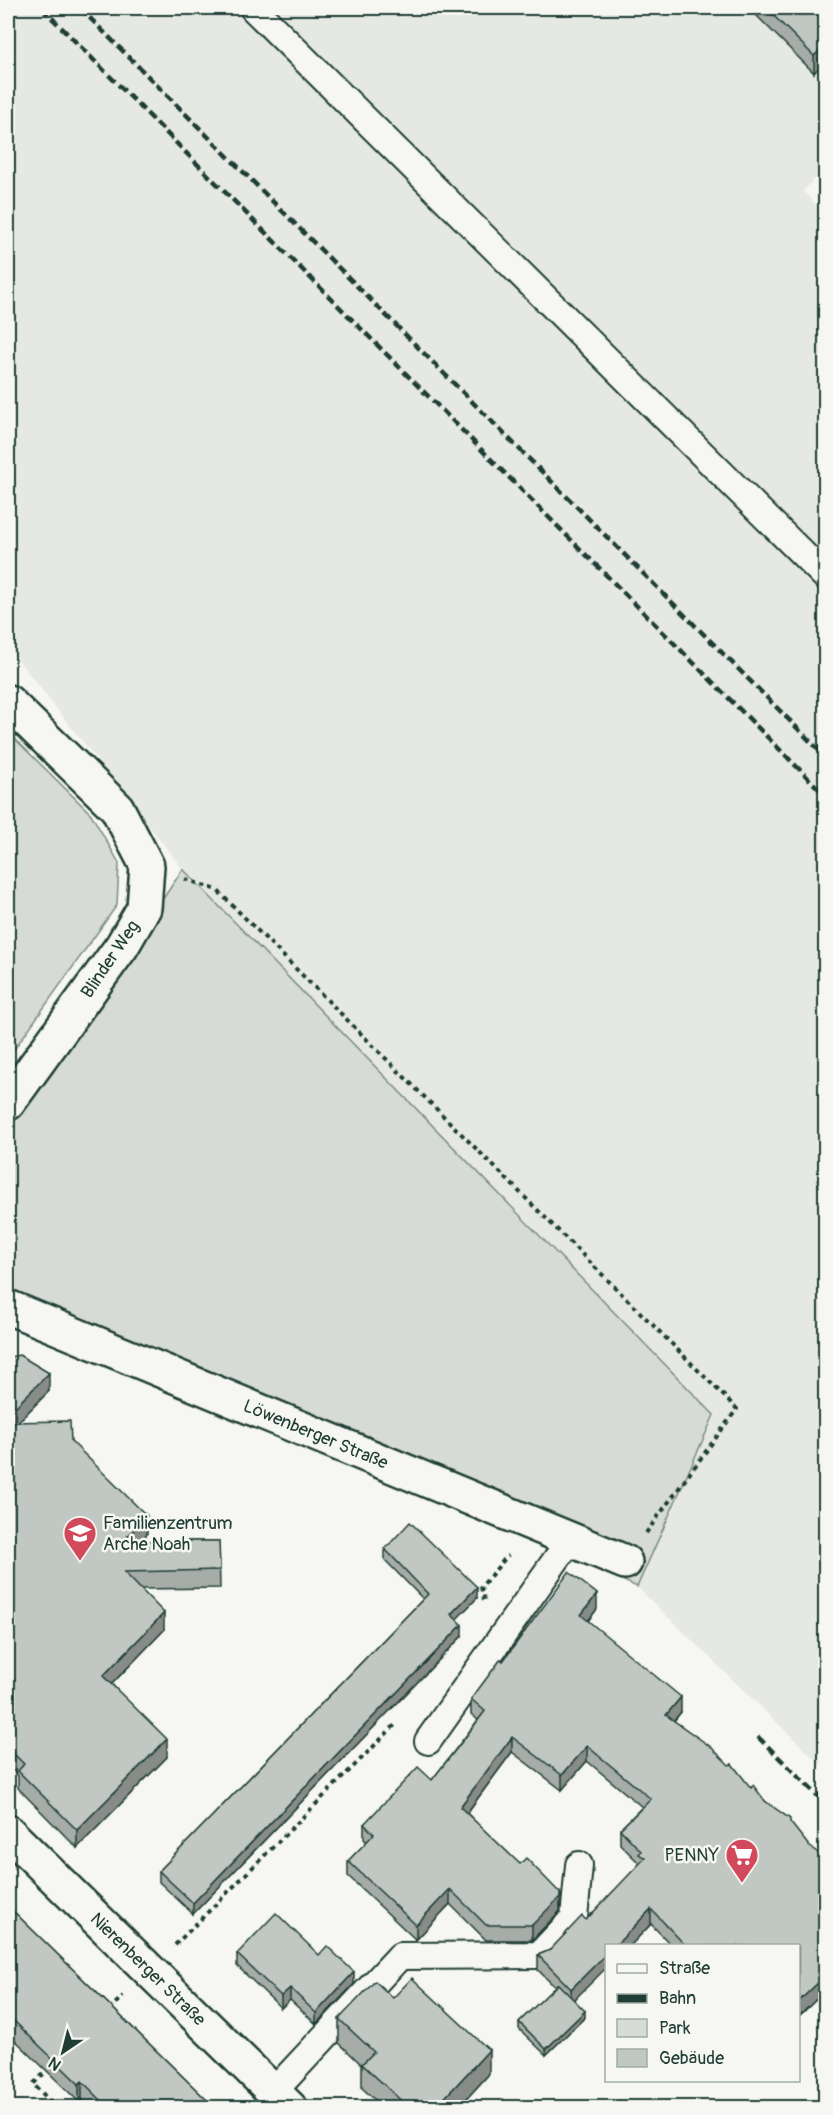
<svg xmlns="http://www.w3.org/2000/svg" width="833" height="2115" viewBox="0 0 833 2115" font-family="Pangolin,sans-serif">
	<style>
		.built { fill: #e6e8e4 }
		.green { fill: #d6dbd6; stroke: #7a8c85; stroke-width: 1.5 }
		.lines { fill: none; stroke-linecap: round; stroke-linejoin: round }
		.service-casing { stroke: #1f3d34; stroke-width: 30 }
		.minor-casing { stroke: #1f3d34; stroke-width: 38 }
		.path { stroke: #1f3d34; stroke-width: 4; stroke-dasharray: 4.5 4.5; stroke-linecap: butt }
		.service { stroke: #f6f6f2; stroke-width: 26 }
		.minor { stroke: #f6f6f2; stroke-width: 33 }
		.rail { stroke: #1f3d34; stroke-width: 4.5; stroke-dasharray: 9 4.5; stroke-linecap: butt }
		.wall { fill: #a6aca8; stroke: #1f3d34; stroke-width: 1.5 }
		.shaded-wall { fill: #878c88; stroke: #1f3d34; stroke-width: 1.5 }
		.building { fill: #c1c8c3; stroke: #1f3d34; stroke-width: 1.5 }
		.labels { text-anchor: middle; stroke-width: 5; stroke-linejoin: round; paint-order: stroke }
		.street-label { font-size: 18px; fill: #1f3d34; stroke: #f6f6f2 }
		.poi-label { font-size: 18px; fill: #1f3d34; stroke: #f6f6f2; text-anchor: start }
	</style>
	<rect width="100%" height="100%" fill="#f6f6f2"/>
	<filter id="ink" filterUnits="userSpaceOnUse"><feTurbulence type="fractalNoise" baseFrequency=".0167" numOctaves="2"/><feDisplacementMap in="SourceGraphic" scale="12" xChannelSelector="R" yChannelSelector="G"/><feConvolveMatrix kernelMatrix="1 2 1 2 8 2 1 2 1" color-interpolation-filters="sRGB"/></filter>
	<g filter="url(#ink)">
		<path class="built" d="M8,8H825V168L803,191L826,215L825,1769L637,1587L714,1414L183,869L8,647Z"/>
		<path class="green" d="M8,732L91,814L119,863L117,905L8,1058Z
			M183,869L714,1415L637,1587L8,1298V1129Z"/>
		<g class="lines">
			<g class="service-casing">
				<path id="service" d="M253,8L826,577
					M428,1741L570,1540
					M274,2091L400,1956L539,1955L574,1918L579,1865"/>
			</g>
			<g class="minor-casing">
				<g id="minor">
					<path d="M8,702L117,808L147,866L144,908L122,946L8,1103"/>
					<path id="s1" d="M8,1307L625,1562"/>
					<path id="s2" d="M8,1832L290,2108"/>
				</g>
			</g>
			<path class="path" d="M185,879L217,890L737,1409L646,1533
				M484,1600L481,1587L508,1555
				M175,1945L397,1723
				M109,2010L123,1996
				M50,2068L33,2084L57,2108"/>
			<use href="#service" class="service"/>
			<use href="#minor" class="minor"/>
			<path class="rail" d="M42,8L826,796
				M80,8L826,757
				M758,1737L826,1804"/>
		</g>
		<path class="wall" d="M749,8H825L814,73Z
			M8,1356L49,1391L18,1422L71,1441L147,1534L140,1541H219L220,1588L141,1589L164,1630L112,1684L167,1757L77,1848L18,1788V1776L8,1765Z
			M385,1549L477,1598L456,1619L462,1636L193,1914L159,1882V1871L423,1599L385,1560Z
			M597,1609L588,1621L681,1712L674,1721L765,1801L790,1822L825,1991L798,2017V1946H672L651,1924L630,1946H606L575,2000L585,2017L546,2055L519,2029V2022L555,1987L538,1970V1955L550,1950L586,1920L639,1865V1863L620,1844V1829L642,1807L587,1761L562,1790L512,1752L467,1813L560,1911L532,1940H486L450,1904L416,1940L348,1876V1861L367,1842L364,1839V1824L432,1780L478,1720L471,1714V1699Z
			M8,1906L215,2108H90L82,2099L79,2102L13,2038L11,2040L8,2036Z
			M237,1954L319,1955L354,1984L316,2024L290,2000L281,2008L237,1966Z
			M393,1998L489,2074L458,2108H384L362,2088V2065L339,2043V2019Z"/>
		<path class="shaded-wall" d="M825,45V61L814,73V56Z
			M49,1373V1391L8,1432V1414Z
			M147,1516V1534L123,1558V1541Z
			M477,1587V1598L451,1625V1614Z
			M597,1594V1609L581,1630V1615Z
			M164,1613V1630L103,1693V1676Z
			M462,1625V1636L193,1914V1903Z
			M681,1697V1712L666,1730V1715Z
			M512,1737V1752L460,1822V1807Z
			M167,1739V1757L77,1848V1830Z
			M587,1746V1761L562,1790V1775Z
			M450,1889V1904L416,1940V1925Z
			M560,1893V1911L532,1940V1925Z
			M651,1909V1924L630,1946H615Z
			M606,1954V1968L571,2003V1989Z
			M354,1972V1984L316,2024V2013Z
			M825,1976V1991L798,2017V2002Z
			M290,1988V2000L281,2008V1996Z
			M585,2011V2017L546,2055V2049Z
			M13,2020V2038L11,2040V2022Z
			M489,2050V2074L458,2108H435Z
			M82,2081V2099L79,2102V2084Z"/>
		<path class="building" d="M766,8H825V45L814,56Z
			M19,1355L49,1373L8,1414V1356L10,1357Z
			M70,1421L71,1441L147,1516L123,1541H219L220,1570L124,1572L164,1613L103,1676L167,1739L77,1830L18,1771L24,1764L8,1748V1707L9,1705L8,1704V1450L12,1445L8,1442V1422Z
			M410,1522L477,1587L451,1614L462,1625L193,1903L159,1871L428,1594L385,1549Z
			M569,1572L597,1594L581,1615L681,1697L666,1715L711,1747L729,1765L732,1764L751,1788L753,1785L765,1801L790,1819V1822L809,1846L825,1858V1976L798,2002V1946H686L651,1909L615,1946H606V1954L571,1989L538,1955L550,1950L582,1916L586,1920L645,1858L639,1854L641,1851L620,1829L651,1799L587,1746L562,1775L512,1737L460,1807L520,1864L526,1858L560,1893V1897L532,1925H486L450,1889L416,1925L348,1861L374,1834L364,1824L418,1767L432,1780L464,1739L485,1711L471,1699L501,1659L503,1661Z
			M8,1906L215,2108H109L82,2081L79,2084L13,2020L11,2022L8,2018Z
			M276,1913L319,1955L327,1946L354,1972L316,2013L290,1988L281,1996L237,1954Z
			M412,1978L489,2050L435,2108H409L362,2064L374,2052L339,2019L375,1981L393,1998Z
			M558,1984L585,2011L546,2049L519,2022Z"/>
	</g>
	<defs>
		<g id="school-pin" transform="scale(1.725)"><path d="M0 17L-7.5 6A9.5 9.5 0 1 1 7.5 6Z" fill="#d1495b" stroke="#f6f6f2"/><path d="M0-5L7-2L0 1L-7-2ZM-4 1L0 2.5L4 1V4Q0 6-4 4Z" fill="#fff"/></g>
		<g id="supermarket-pin" transform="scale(1.725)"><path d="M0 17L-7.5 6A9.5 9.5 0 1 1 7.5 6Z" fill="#d1495b" stroke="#f6f6f2"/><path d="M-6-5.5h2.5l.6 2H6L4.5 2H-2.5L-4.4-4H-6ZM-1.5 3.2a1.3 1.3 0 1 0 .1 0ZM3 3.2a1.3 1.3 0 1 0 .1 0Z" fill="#fff"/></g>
	</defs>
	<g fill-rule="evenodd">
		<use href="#school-pin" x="80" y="1533"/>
		<use href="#supermarket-pin" x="742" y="1855"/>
	</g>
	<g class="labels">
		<g class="street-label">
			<text transform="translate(110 959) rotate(-56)" y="6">Blinder Weg</text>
			<text dy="6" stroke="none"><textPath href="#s1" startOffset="333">Löwenberger Straße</textPath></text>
			<text dy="6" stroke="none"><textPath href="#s2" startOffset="196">Nierenberger Straße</textPath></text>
		</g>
		<g class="poi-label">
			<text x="103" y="1529">Familienzentrum<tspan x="103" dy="21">Arche Noah</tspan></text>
			<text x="719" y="1861" text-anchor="end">PENNY</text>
		</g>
	</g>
	<rect width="833" height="2115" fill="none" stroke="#f6f6f2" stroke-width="30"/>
	<rect x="15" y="15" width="803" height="2085" fill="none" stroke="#1f3d34" stroke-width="2" filter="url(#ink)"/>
	<rect x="605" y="1944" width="195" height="138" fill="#f6f6f2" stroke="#a0aca6" stroke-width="1.5"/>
	<rect x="617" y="1964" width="30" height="9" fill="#f6f6f2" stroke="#a0aca6" stroke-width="1.5"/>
	<text x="659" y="1974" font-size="18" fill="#1f3d34">Straße</text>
	<rect x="617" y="1994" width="30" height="9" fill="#1f3d34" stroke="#a0aca6" stroke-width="1.5"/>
	<text x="659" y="2004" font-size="18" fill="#1f3d34">Bahn</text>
	<rect x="617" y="2019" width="30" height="18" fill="#d6dbd6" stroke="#a0aca6" stroke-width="1.5"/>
	<text x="659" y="2034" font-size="18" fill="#1f3d34">Park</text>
	<rect x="617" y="2049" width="30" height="18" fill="#c1c8c3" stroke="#a0aca6" stroke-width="1.5"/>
	<text x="659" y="2064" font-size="18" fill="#1f3d34">Gebäude</text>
	<g transform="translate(63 2052) rotate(215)" stroke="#f6f6f2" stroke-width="4.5" paint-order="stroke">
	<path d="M0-4.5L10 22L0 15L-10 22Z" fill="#1f3d34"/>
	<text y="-9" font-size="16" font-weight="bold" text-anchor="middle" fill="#1f3d34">N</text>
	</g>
</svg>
